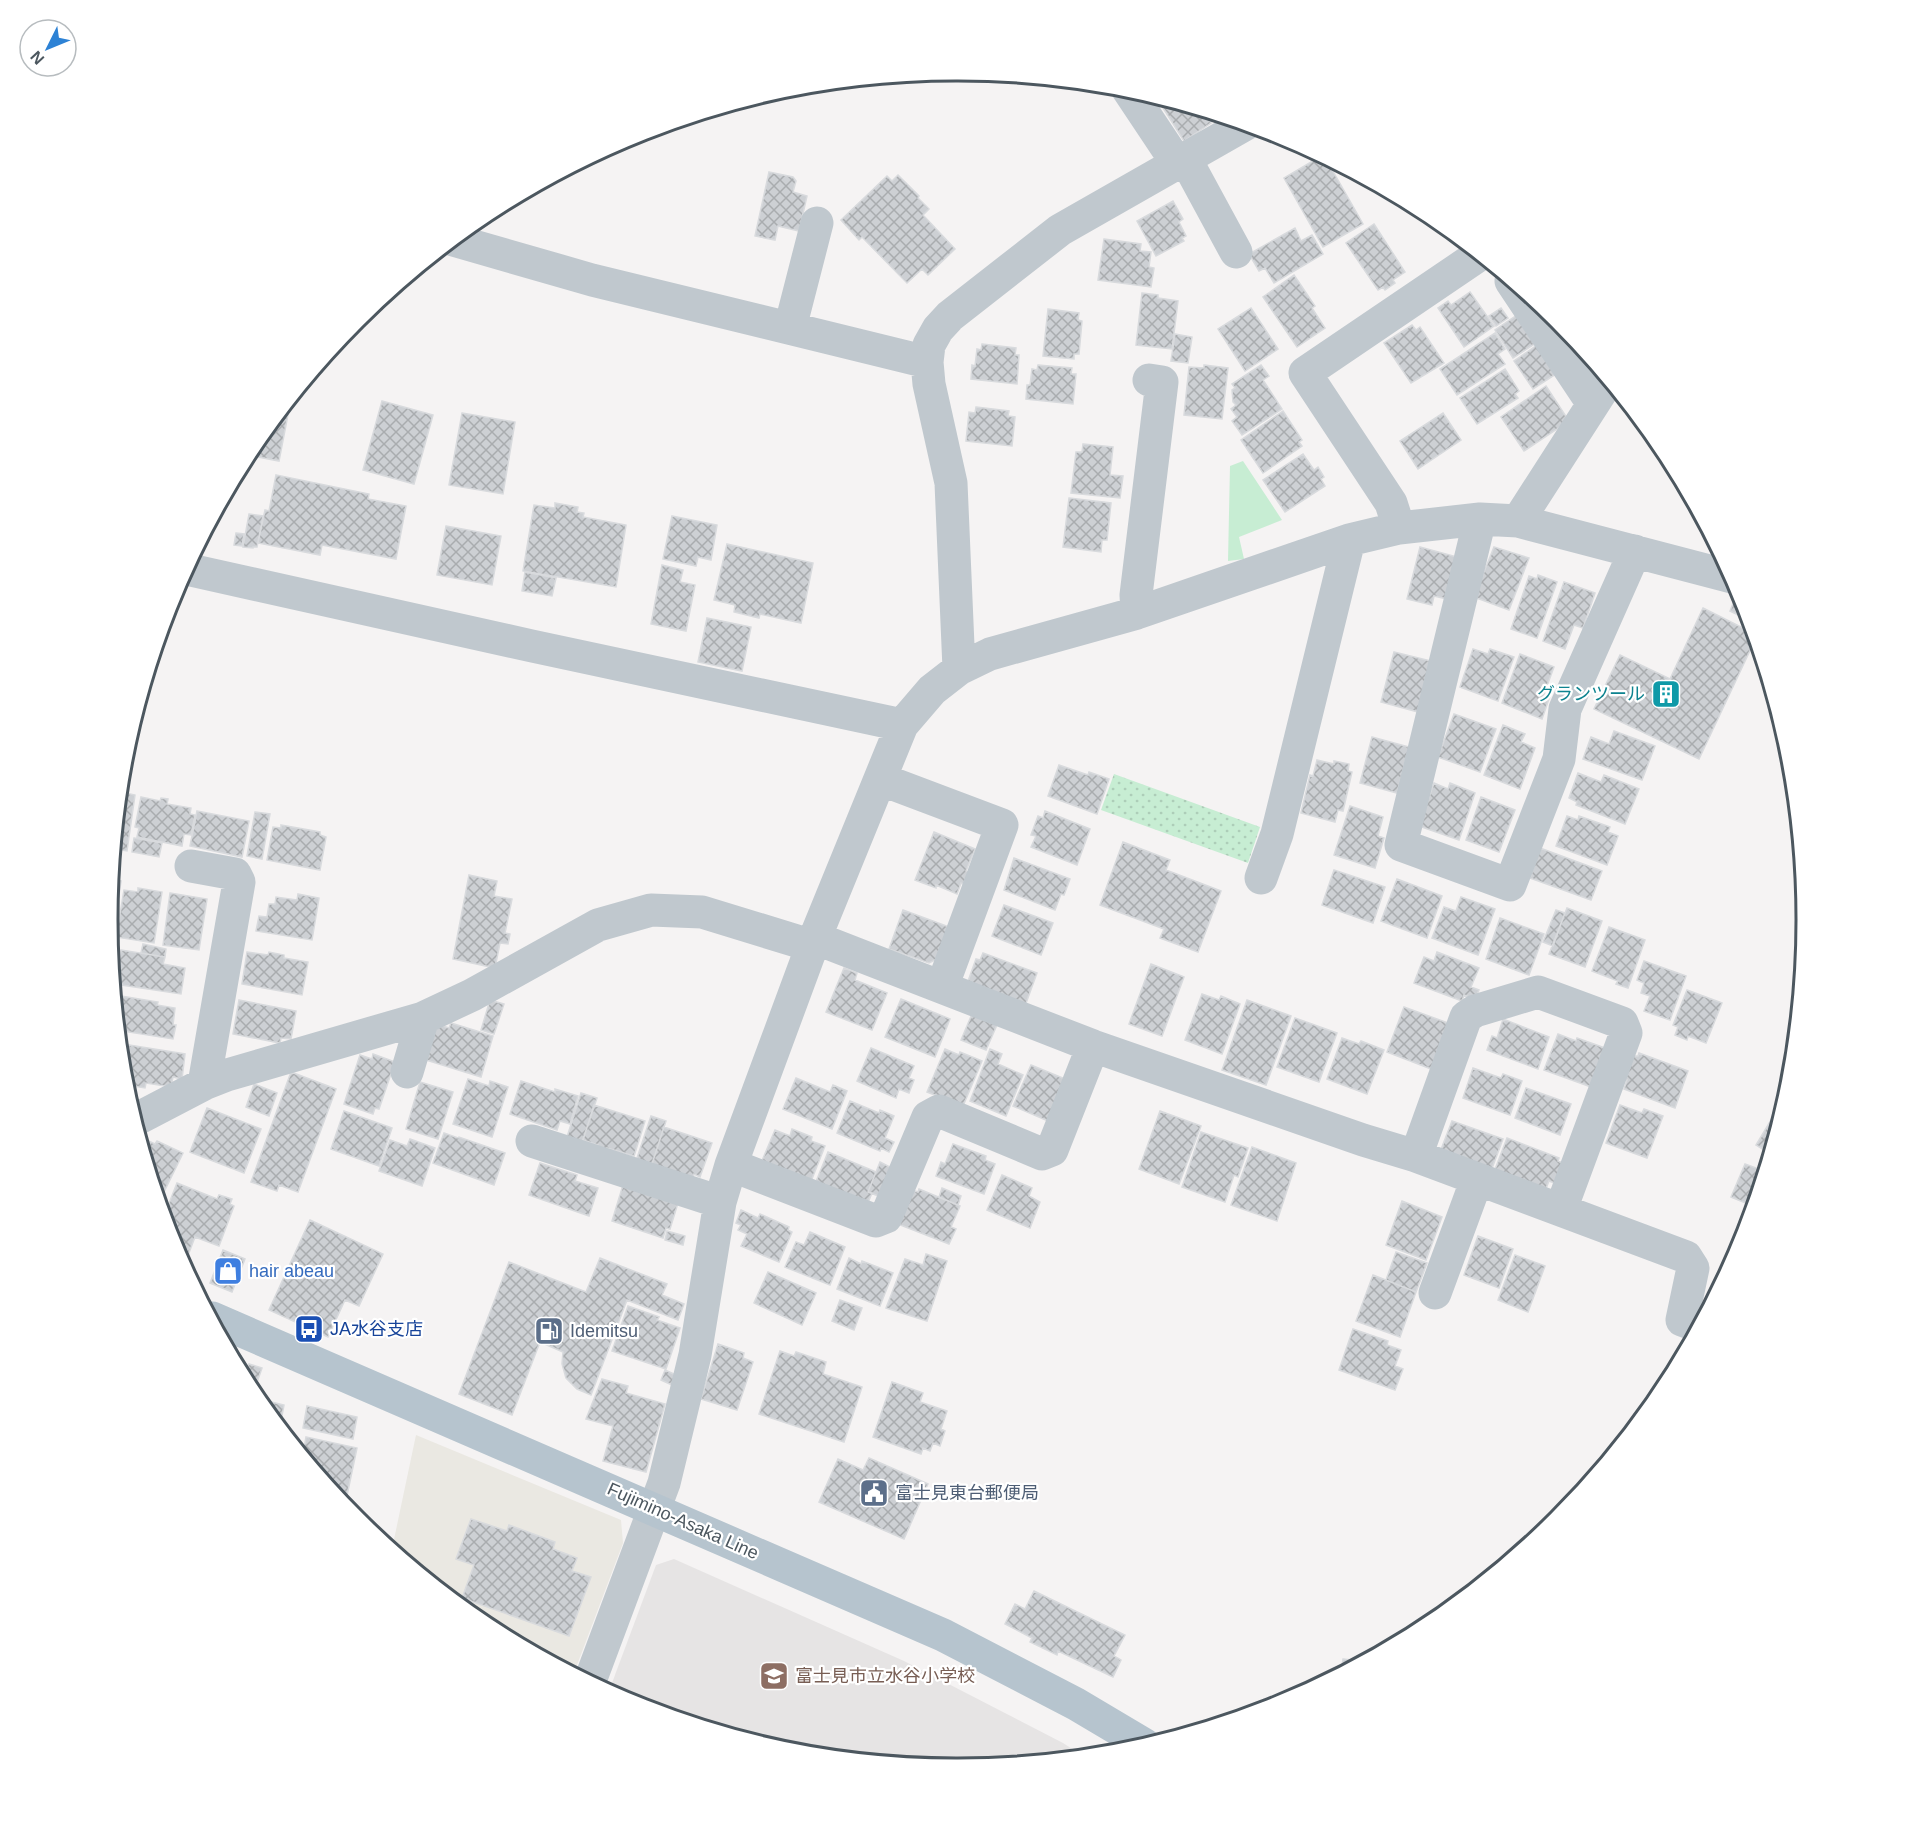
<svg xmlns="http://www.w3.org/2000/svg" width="1914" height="1839" viewBox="0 0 1914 1839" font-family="Arial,'Noto Sans JP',sans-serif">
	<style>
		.commercial { fill: #eae8e2 }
		.education { fill: #e6e4e4 }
		.grass { fill: url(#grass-dots) }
		.park { fill: #c7edd3 }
		.building { fill: url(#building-cross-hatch); stroke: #d8dadd; stroke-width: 1.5 }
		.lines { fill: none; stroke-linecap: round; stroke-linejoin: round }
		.minor { stroke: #c0c8ce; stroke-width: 33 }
		.major { stroke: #b6c4ce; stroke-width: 33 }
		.labels { text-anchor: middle; stroke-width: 4.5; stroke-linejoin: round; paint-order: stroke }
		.culture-label { font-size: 18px; fill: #0d838f; stroke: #fff; text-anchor: end }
		.shop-label { font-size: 18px; fill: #366cbe; stroke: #fff; text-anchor: start }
		.transit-label { font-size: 18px; fill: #164399; stroke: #fff; text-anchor: start }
		.service-label { font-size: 18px; fill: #4e5e75; stroke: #fff; text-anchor: start }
		.street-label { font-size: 18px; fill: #4c575f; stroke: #fff }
		.education-label { font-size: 18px; fill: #785e54; stroke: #fff; text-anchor: start }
		.rim { fill: none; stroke: #4c575f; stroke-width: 3 }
	</style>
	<defs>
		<pattern id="grass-dots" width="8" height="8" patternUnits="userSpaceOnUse" patternTransform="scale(1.5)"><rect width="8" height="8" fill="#c7edd3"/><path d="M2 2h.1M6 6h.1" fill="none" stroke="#adcdb8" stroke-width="1.8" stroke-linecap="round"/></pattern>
		<pattern id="building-cross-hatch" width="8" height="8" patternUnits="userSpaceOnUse" patternTransform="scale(1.5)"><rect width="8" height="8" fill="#cdd0d4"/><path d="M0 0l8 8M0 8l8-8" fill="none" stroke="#a9acaf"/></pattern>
	</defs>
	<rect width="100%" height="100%" fill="#f5f3f3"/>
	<path class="commercial" d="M416,1435L621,1520L623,1543L574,1673L485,1625L392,1549Z"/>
	<path class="education" d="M674,1559L904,1661L1063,1743L1083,1756L957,1768L791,1752L632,1704L609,1691L656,1565Z"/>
	<path class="grass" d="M1114,774L1260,827L1248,863L1101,810Z"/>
	<path class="park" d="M1243,461L1282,520L1239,537L1244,559L1228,561L1230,466Z"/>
	<path class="building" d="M1156,97L1204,111L1211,123L1184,141Z
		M1321,156L1326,159L1363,224L1323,247L1284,178Z
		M769,172L793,177L796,181L793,192L807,196L799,231L778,226L775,240L755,236Z
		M898,175L919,196L918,198L929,209L923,215L955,249L928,275L922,269L907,283L862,237L859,240L841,220L887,176L892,181Z
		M1173,201L1183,219L1179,222L1186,236L1182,238L1184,241L1156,256L1137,221Z
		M1374,224L1405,272L1393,280L1395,283L1385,290L1383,287L1378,290L1346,243Z
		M1295,228L1301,241L1312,235L1323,254L1274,283L1265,268L1259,271L1249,254Z
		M1104,239L1141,244L1140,251L1151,252L1149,267L1154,268L1151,287L1098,280Z
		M1294,275L1315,306L1312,308L1325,328L1297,347L1263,297Z
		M1470,292L1494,326L1464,347L1438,308L1448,301L1451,305Z
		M1142,293L1158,295V298L1178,301L1172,349L1136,345Z
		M1251,308L1278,349L1245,371L1218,329Z
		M1501,308L1508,318L1496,326L1489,316Z
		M1048,309L1079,313L1078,320L1082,321L1079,354H1074V359L1043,356Z
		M1517,315L1536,343L1513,358L1495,330Z
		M1412,325L1416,330L1420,327L1444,363L1411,383L1384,343Z
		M1495,333L1505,349L1498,354L1505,364L1457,395L1440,369Z
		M1175,334L1192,337L1188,363L1171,361Z
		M982,344L1016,348L1015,355H1019L1017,384L971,379L972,365L975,366L977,349L981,350Z
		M1537,345L1556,374L1533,389L1514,361Z
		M1038,365L1072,368L1071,374H1076L1073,404L1026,399L1027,385H1030L1032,369L1037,370Z
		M1204,365L1228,368L1222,419L1184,415L1189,367L1204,368Z
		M1261,365L1269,376L1263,380L1282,409L1242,435L1232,421L1237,417L1231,409L1236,405L1233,402L1232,390L1235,388L1232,384Z
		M1505,369L1519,391L1515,394L1518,398L1477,424L1460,398Z
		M1546,386L1569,421L1524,451L1501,417Z
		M291,399L279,461L248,455L251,448Z
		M382,401L433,415L414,484L363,470Z
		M976,407L1009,411L1008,416L1015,417L1012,446L966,441L969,412L975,413Z
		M1283,411L1302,440L1299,442L1302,446L1263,473L1241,440Z
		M462,413L515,422L503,494L449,485Z
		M1443,413L1461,440L1418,469L1400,441Z
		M1083,444L1113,447L1110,475L1123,476L1120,498L1071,493L1076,452H1082Z
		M1303,454L1314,470L1318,467L1324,477L1321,479L1325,486L1285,512L1263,480Z
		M276,475L369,494L368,499L406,506L396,559L322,545L320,555L258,543L265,510L269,511Z
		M1069,498L1111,503L1107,540H1102L1101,552L1063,547Z
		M555,503L578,507L577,512L584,513L583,517L626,525L616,587L523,571L534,505L555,508Z
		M249,514L263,516L257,547H253V548L243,547Z
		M672,516L717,525L711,560L698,557L696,566L663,559Z
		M446,526L501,536L492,585L437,575Z
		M236,533L244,534L242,546L234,545Z
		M727,544L813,563L801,623L760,614L759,618L734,612L735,605L714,600Z
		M1420,547L1457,557L1447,599L1434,596L1432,605L1407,599Z
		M1494,547L1529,558L1509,610L1474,597Z
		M662,565L683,570L680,582L695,585L686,631L651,624Z
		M525,572L556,578L552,596L522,591Z
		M1538,575L1557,582L1537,638L1511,629L1529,576L1537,579Z
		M1564,582L1595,593L1583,628L1574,625L1565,649L1543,641Z
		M1734,601L1745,606L1749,620L1730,611Z
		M1703,608L1753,633L1755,640L1699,759L1594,709L1620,655L1670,679Z
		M707,618L751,627L742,671L698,662Z
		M1473,649L1488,654L1490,649L1514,657L1498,701L1460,687Z
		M1394,652L1431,661L1418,712L1381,702Z
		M1520,654L1554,667L1544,694L1550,696L1542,719L1502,703Z
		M1454,714L1496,729L1480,772L1438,757Z
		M1503,725L1525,734L1521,742L1535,748L1520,789L1484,775Z
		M1614,731L1655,746L1642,780L1583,759L1591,737L1609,744Z
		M1372,737L1409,747L1397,793L1360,783Z
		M1317,760L1334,764V761L1349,764L1348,771L1352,772L1343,811L1338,810L1335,822L1301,813L1310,775L1313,776Z
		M1059,765L1088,775L1089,772L1109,779L1097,814L1048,796Z
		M1578,773L1601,782L1604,775L1639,789L1625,824L1576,805L1577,802L1569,798Z
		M1434,783L1448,789L1450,783L1475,793L1459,840L1419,826Z
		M121,792L135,795L127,851L115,849Z
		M141,797L160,801L161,798L168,799L167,804L191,808L190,814L195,815L191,835L184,834L182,846L137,837L139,828L135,827Z
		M1481,797L1515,810L1499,852L1466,840Z
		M1350,806L1383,817L1378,836L1384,838L1375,868L1334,855Z
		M197,811L249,821L242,857L190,846Z
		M1045,811L1090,829L1077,865L1031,847L1036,836L1031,835L1038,816L1043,818Z
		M255,812L270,814L262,859L247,856Z
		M1567,816L1578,820L1579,816L1610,827L1608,832L1618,836L1607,865L1556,846Z
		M281,825L320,832V835L326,837L320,870L267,860L273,827L281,828Z
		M934,832L975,849L966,871L970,873L965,885L961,883L957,894L936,885V888L915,880Z
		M134,838L162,843L159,857L132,852Z
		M1123,842L1170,860L1166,870L1221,891L1198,952L1160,938L1164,929L1100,905Z
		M1540,848L1602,871L1591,900L1530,878Z
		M1014,858L1070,879L1064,895L1061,894L1055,910L1004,890Z
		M1334,870L1385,887L1373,923L1322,905Z
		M469,875L497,881L494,896L512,899L505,933L510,934L508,944L500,943L495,968L453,959Z
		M1397,879L1442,896L1427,938L1381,921Z
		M112,880L121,881L114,930L109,929L108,919Z
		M138,888L162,892L154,943L116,937L124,890L138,892Z
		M170,893L207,899L199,950L163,945Z
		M298,894L319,898L312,940L256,931L259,916L267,917L269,904H275L276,897L297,900Z
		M1461,897L1495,909L1478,955L1432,938L1444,907L1456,911Z
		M1004,905L1053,923L1041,955L992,936Z
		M1567,908L1602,921L1585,967L1549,954Z
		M903,910L949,927L937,959L929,963L889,949Z
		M1556,910L1565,913L1553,946L1543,942Z
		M1500,918L1544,934L1529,975L1486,959Z
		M1609,927L1645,940L1628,988L1616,984L1618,981L1592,971Z
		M143,944L166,949L165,957L141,953Z
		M121,950L165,957L163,964L185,968L181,994L115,984Z
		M247,952L268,955L269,952L284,955V958L308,962L302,995L242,984Z
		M1437,952L1479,968L1471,987L1479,990L1475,999L1464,995L1462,1001L1414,983L1424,957L1434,961Z
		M983,953L1037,973L1025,1006L967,984L976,959L980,960Z
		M1644,961L1686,976L1670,1020L1644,1011L1650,996L1641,993L1644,983L1637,980Z
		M1151,964L1184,977L1162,1036L1129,1024Z
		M844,968L857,973L855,980L887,993L872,1030L826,1012Z
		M1687,990L1722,1003L1706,1043L1688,1036L1687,1040L1675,1035L1678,1027L1673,1025Z
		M1202,994L1219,1000L1221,996L1240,1004L1222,1054L1185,1040Z
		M115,995L158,1002L157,1005L175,1008L173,1025H176L173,1039L122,1031L123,1026L118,1025Z
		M901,999L950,1019L935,1057L885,1037Z
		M239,1000L296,1011L291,1039L281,1038L280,1043L233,1034Z
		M490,1000L504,1004L494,1034L481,1030Z
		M1247,1000L1291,1016L1266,1085L1222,1070Z
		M1404,1007L1448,1023L1431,1069L1387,1052Z
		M972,1014L997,1025L986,1050L961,1040Z
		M1295,1018L1337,1033L1319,1082L1277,1067Z
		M1503,1019L1549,1037L1538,1069L1487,1050L1492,1036L1497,1038Z
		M451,1023L493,1036L481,1077L426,1060L437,1024L449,1028Z
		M1558,1034L1576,1041L1577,1038L1605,1048L1591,1087L1544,1070Z
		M1342,1038L1359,1044L1361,1041L1384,1050L1367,1094L1327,1079Z
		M129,1045L185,1054L182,1079L173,1077L171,1087L146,1083L145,1088L127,1085L128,1075H125Z
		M871,1048L914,1066L909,1078L914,1080L909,1093L899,1089L896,1098L857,1081Z
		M945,1049L959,1055L960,1052L982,1061L963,1106L927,1092Z
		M990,1049L1002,1054L998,1064L1023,1075L1006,1116L970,1101Z
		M1639,1053L1688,1071L1675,1108L1624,1089L1627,1080H1625L1633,1056H1638Z
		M373,1054L395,1062L379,1109L375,1108L373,1114L344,1104L360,1055L372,1059Z
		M1031,1065L1065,1079L1048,1121L1013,1106Z
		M1473,1068L1501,1078L1503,1074L1522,1081L1510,1115L1463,1098Z
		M291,1072L336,1089L298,1192L279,1185L277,1191L251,1182Z
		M796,1078L830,1092L833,1085L847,1091L832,1129L783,1109Z
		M468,1079L489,1086L490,1081L508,1087L492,1137L453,1124Z
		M521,1081L555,1092V1089L578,1096L570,1124L560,1121L557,1130L510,1114Z
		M420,1082L453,1092L438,1139L406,1129Z
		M254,1084L277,1093L269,1116L246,1107Z
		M1526,1088L1571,1104L1560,1135L1515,1118Z
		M581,1093L597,1098L581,1145L566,1140Z
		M1783,1100L1785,1101L1769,1153L1756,1145Z
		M850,1101L879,1113L880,1110L894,1116L885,1138L894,1142L889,1152L881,1148L880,1151L837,1133Z
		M594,1105L645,1121L634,1156L607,1148L606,1152L596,1149L598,1145L583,1140Z
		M1620,1105L1642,1113L1644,1109L1663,1116L1647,1158L1606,1143Z
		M207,1108L261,1129L244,1173L190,1152Z
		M344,1111L392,1128L379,1166L331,1149Z
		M1160,1111L1201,1126L1179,1184L1139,1169Z
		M651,1116L666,1121L651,1167L636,1161Z
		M1452,1121L1503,1139L1491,1171L1440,1152Z
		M664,1127L712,1143L700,1177L694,1174L692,1180L651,1167Z
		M792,1129L812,1137L811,1141L825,1146L810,1184L761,1163L775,1130L790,1136Z
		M1201,1132L1248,1148L1238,1177L1234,1175L1225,1202L1182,1187Z
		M444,1133L458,1138L459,1137L505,1153L494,1185L433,1163Z
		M140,1137L155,1144L157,1141L183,1153L164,1192L156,1188Z
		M1507,1138L1559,1158L1558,1161L1565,1164L1557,1184L1549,1181L1545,1191L1494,1172Z
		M410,1139L435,1148L422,1186L379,1171L390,1140L407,1146Z
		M953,1144L986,1156L985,1160L995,1164L984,1194L936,1176L941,1162L945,1164Z
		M1252,1147L1296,1163L1277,1221L1231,1205Z
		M828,1152L876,1172L868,1192L872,1193L867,1205L815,1184Z
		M880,1162L892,1168L881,1197L868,1192Z
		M540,1163L577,1175L575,1181L598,1188L589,1216L529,1195Z
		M1745,1164L1764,1171L1753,1206L1731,1197Z
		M1002,1175L1032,1188L1029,1196L1040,1202L1030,1228L987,1210Z
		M177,1183L217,1199L219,1195L232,1199L230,1204L234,1206L219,1246L195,1237L184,1266L172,1244L164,1216Z
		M623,1185L678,1203L670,1229L666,1228L663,1238L612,1221Z
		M942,1188L961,1196L958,1205L939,1197Z
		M919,1189L960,1206L951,1227L956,1229L949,1244L898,1224L912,1190L918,1192Z
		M1402,1201L1442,1217L1426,1260L1386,1245Z
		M741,1210L758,1218L760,1214L789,1227L788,1230L792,1232L779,1262L741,1246L747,1234L738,1230L741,1225L736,1223Z
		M310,1220L383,1254L359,1306L345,1300L328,1337L269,1310Z
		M667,1231L685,1236L683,1245L665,1240Z
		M810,1232L845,1247L830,1285L785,1267L796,1242L804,1245Z
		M1478,1236L1513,1249L1499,1288L1464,1275Z
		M223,1250L245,1259L232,1292L210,1283Z
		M1396,1252L1427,1263L1416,1292L1386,1280Z
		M926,1254L947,1261L927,1321L886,1308L905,1259L923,1265Z
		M1515,1255L1545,1266L1528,1312L1498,1300Z
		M600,1258L667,1284L662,1295L684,1304L678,1320L627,1300L591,1395L577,1389L566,1378L562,1364L563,1352L540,1342L512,1415L459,1394L509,1262L586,1292Z
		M849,1258L861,1264L862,1261L893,1273L880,1306L837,1289Z
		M768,1272L816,1293L802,1325L754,1303Z
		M1373,1275L1416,1292L1400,1337L1356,1321Z
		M840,1300L862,1308L854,1330L832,1321Z
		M628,1306L659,1317L657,1320L680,1328L666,1369L612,1351Z
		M1353,1329L1388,1341L1387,1345L1401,1350L1395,1366L1403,1369L1395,1390L1339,1370Z
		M718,1344L744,1353L743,1358L753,1362L737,1410L701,1399Z
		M780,1351L794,1356L796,1352L826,1362L823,1374L862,1387L844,1442L759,1414Z
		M249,1364L262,1368L254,1391L251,1390L244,1377Z
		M665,1370L676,1375L672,1385L661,1380Z
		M602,1379L628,1386L626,1393L665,1404L646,1472L603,1461L613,1426L586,1419Z
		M892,1382L923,1393L920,1402L947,1411L941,1429L945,1431L940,1446L933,1443L930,1451L923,1448L921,1454L873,1437Z
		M253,1393L261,1395L259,1399L284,1405L280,1426Z
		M307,1406L357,1417L353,1439L303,1428Z
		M306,1437L357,1448L345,1505L303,1454Z
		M869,1458L928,1484L904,1539L819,1502L838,1459L863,1470Z
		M471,1519L507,1531L509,1525L555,1542L553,1549L577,1558L572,1571L591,1577L569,1636L462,1598L474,1565L456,1559Z
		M1034,1591L1125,1635L1114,1656L1121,1660L1113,1677L1058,1651L1057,1655L1030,1642L1032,1638L1005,1624L1015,1604L1025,1609Z
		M1343,1659L1362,1661L1341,1672Z"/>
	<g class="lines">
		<path class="minor" d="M1127,88L1177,163
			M1185,158L1236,252
			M453,240L592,280L927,362
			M1511,281L1593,404
			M790,328L817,223
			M1480,519L1401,845L1510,885L1559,759L1565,709L1635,551
			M1518,521L1608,381
			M1399,528L1391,503L1305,373L1479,255
			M186,569L532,646L902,725
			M1137,613L1136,595L1162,382L1149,380
			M959,669L951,483L929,384L927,362L929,345L938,329L950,316L1060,230L1246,124
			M880,779L1002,825L942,987
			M191,866L235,874L239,882L204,1084
			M1261,878L1277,834L1349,540
			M815,938L1093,1046L1363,1140L1416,1156L1686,1257L1693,1268L1682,1320L1698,1326
			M407,1072L423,1018
			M135,1120L204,1084L227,1075L423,1018L472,995L598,925L651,910L702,912L813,946
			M532,1141L720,1202
			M1416,1156L1466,1017L1475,1011L1538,992L1622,1023L1626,1033L1561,1209
			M731,1165L876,1221L886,1217L928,1117L939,1111L1042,1154L1052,1150L1093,1046
			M1435,1293L1477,1179
			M590,1681L664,1483L695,1355L720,1202L731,1165L815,938L902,725L932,690L959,669L990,654L1137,613L1349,540L1399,528L1480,519L1518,521L1732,577"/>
		<path class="major" d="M212,1318L943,1635L1076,1704L1145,1745"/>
	</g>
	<defs>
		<g id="building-square" transform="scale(1.5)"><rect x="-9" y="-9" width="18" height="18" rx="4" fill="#0f9aa8" stroke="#fff"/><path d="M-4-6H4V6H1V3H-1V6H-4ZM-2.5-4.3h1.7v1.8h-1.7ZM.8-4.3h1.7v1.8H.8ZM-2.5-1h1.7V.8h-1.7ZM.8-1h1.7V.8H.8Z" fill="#fff"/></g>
		<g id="shop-square" transform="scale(1.5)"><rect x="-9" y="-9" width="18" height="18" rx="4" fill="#3f7fe0" stroke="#fff"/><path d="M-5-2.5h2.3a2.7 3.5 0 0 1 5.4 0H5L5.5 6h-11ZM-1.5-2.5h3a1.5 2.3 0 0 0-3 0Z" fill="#fff"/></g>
		<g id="bus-square" transform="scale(1.5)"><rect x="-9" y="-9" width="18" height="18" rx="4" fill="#1a4fb4" stroke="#fff"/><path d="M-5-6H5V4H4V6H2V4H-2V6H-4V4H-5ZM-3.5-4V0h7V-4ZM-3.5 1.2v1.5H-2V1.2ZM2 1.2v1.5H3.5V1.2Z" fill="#fff"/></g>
		<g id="fuel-square" transform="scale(1.5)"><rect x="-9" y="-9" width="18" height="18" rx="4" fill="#5c6f8a" stroke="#fff"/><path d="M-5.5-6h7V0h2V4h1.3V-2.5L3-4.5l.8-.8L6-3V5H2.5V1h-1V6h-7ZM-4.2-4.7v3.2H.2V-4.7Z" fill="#fff"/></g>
		<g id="civic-square" transform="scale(1.5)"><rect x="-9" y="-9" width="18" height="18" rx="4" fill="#5c6f8a" stroke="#fff"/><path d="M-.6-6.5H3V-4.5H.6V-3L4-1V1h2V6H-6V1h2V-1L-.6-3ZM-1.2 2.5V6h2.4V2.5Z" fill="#fff"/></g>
		<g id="school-square" transform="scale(1.5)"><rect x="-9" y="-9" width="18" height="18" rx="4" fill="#8d6e63" stroke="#fff"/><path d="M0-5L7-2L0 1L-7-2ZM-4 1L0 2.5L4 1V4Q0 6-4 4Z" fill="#fff"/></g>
	</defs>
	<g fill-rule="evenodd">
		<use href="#building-square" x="1666" y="694"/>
		<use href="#shop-square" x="228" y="1271"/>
		<use href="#bus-square" x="309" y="1329"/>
		<use href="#fuel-square" x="549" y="1331"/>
		<use href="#civic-square" x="874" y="1493"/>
		<use href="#school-square" x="774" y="1676"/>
	</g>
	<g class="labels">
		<g class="culture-label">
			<text x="1645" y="700">グランツール</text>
		</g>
		<g class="shop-label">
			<text x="249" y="1277">hair abeau</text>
		</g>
		<g class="transit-label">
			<text x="330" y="1335">JA水谷支店</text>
		</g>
		<g class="service-label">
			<text x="570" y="1337">Idemitsu</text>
			<text x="895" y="1499">富士見東台郵便局</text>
		</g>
		<g class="street-label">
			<text transform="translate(683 1521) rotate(24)" y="6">Fujimino-Asaka Line</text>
		</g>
		<g class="education-label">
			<text x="795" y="1682">富士見市立水谷小学校</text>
		</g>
	</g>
	<path d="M0 0H1914V1839H0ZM956 81H958A838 838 0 0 1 1796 919V920A838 838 0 0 1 958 1758H956A838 838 0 0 1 118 920V919A838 838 0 0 1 956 81Z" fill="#fff" fill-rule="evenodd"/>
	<path class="rim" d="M956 81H958A838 838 0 0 1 1796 919V920A838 838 0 0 1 958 1758H956A838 838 0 0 1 118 920V919A838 838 0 0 1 956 81Z"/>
	<g transform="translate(48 48) rotate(227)"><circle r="28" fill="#ffffff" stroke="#b7bcbf" stroke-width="1.5"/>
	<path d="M0-4.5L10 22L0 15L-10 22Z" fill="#2d82d5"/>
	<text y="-9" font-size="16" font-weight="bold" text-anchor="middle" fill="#4c575f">N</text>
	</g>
</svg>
